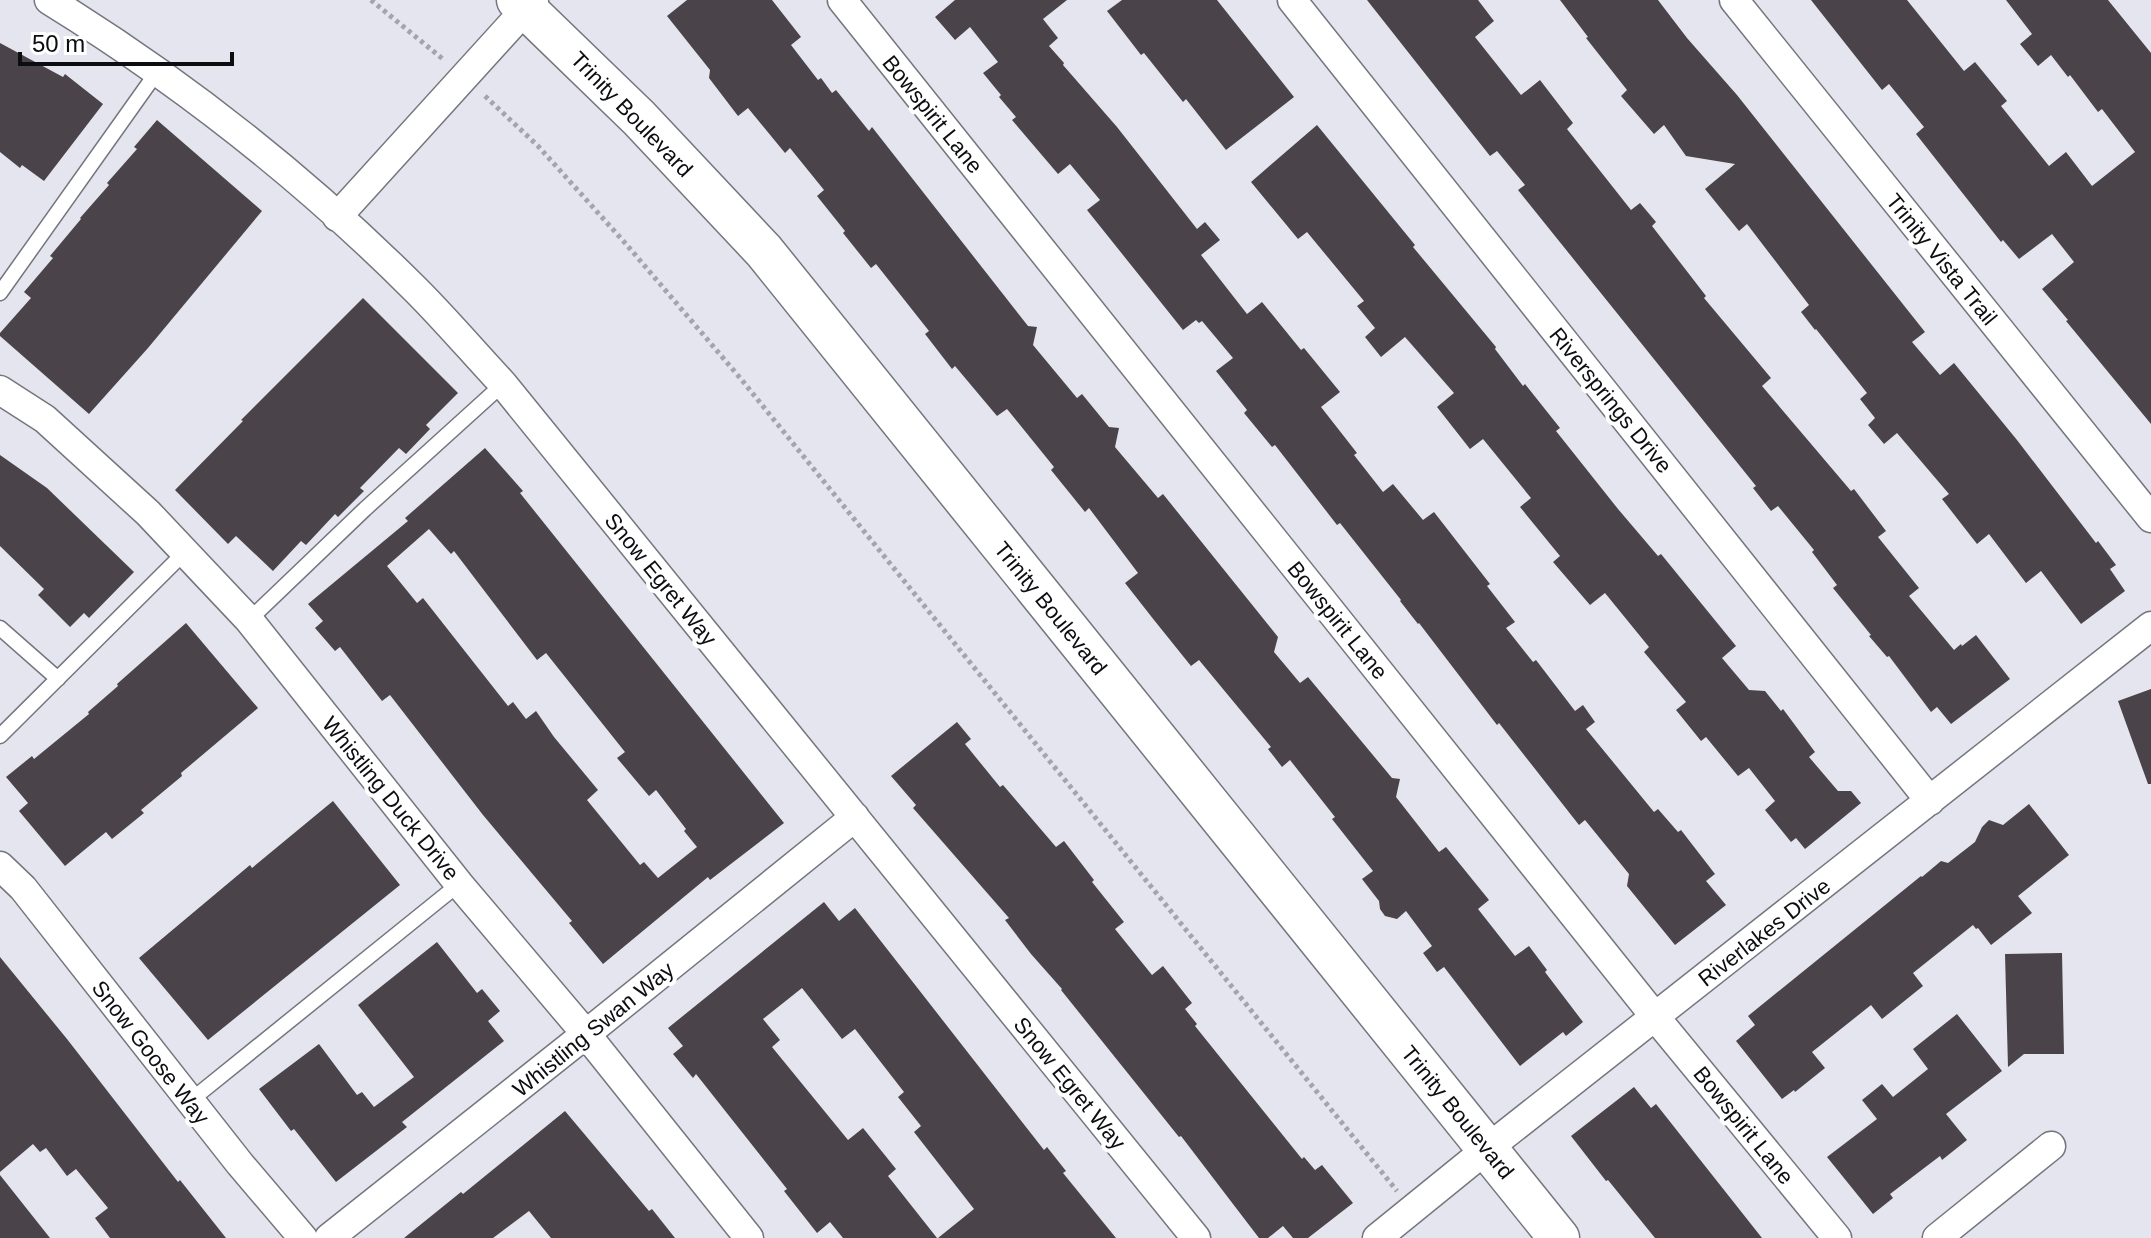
<svg xmlns="http://www.w3.org/2000/svg" width="2151" height="1238" viewBox="0 0 2151 1238" font-family="Helvetica,sans-serif">
	<style>
		.building { fill: #4a444a; fill-rule: evenodd }
		.lines { fill: none; stroke-linecap: round; stroke-linejoin: round }
		.service-casing { stroke: #74767e; stroke-width: 17 }
		.minor-casing { stroke: #74767e; stroke-width: 31 }
		.secondary-casing { stroke: #74767e; stroke-width: 43 }
		.path { stroke: #a3a4ac; stroke-width: 5; stroke-dasharray: 4 4; stroke-linecap: butt }
		.service { stroke: #fff; stroke-width: 14 }
		.minor { stroke: #fff; stroke-width: 28 }
		.secondary { stroke: #fff; stroke-width: 40 }
		.labels { text-anchor: middle; stroke-width: 8; stroke-linejoin: round; paint-order: stroke }
		.street-label { font-size: 22px; fill: #0c0d10; stroke: #fff }
	</style>
	<rect width="100%" height="100%" fill="#e4e5ef"/>
	<path class="building" d="M687,0H772L801,37L791,45L818,80L821,78L832,93L836,90L869,131L872,127L1028,326L1037,327L1033,345L1077,398L1082,394L1109,427L1119,428L1115,447L1158,498L1163,494L1278,637L1274,652L1300,683L1308,677L1392,778L1400,779L1396,797L1439,852L1446,847L1489,900L1478,909L1515,956L1529,946L1547,970L1545,972L1583,1022L1566,1036L1563,1032L1520,1066L1444,967L1437,972L1423,953L1432,946L1406,911L1397,919L1385,916L1380,909L1379,901L1362,879L1373,871L1332,819L1335,817L1290,760L1282,767L1268,749L1271,747L1199,660L1191,666L1154,620L1125,583L1138,573L1089,508L1085,512L1051,470L1054,467L1007,409L997,416L955,366L952,369L925,334L929,331L876,264L871,268L843,233L845,231L817,196L824,190L790,148L785,153L748,108L738,116L709,78L710,70L667,16Z
		M955,0H1067L1043,19L1058,38L1049,46L1064,63L1063,65L1117,127L1197,229L1205,222L1220,240L1201,255L1247,314L1262,302L1301,350L1304,348L1340,392L1321,407L1357,453L1354,455L1383,492L1393,484L1423,520L1434,512L1490,584L1487,586L1515,622L1506,628L1533,662L1536,660L1575,711L1583,705L1595,722L1586,729L1654,812L1658,809L1678,832L1681,830L1715,874L1706,881L1726,905L1675,945L1627,886L1629,874L1585,820L1579,825L1499,723L1497,725L1419,623L1418,624L1400,601L1401,600L1340,523L1337,525L1275,445L1272,447L1244,413L1247,410L1216,371L1233,358L1202,321L1199,323L1196,320L1183,330L1087,210L1100,200L1070,164L1058,174L1012,120L1016,117L999,97L1001,95L983,73L998,62L970,27L955,40L935,17Z
		M1122,0H1217L1294,97L1226,150L1186,99L1183,102L1144,53L1141,55L1107,11Z
		M1367,0H1478L1494,21L1475,37L1521,95L1540,80L1573,123L1567,129L1631,210L1640,203L1656,222L1652,226L1706,296L1704,298L1771,378L1762,386L1851,491L1854,489L1886,531L1878,537L1919,588L1909,596L1954,650L1961,644L1962,646L1976,635L2010,679L1951,724L1937,707L1931,712L1889,656L1887,657L1869,636L1871,635L1833,588L1837,585L1812,552L1814,550L1778,506L1771,511L1753,488L1756,486L1518,190L1525,185L1497,151L1490,156Z
		M1560,0H1658L1687,38L1737,95L1925,332L1912,342L1940,375L1954,363L2017,440L2096,543L2098,541L2116,565L2110,569L2125,591L2081,624L2041,571L2026,583L1989,534L1977,544L1942,499L1949,494L1897,433L1884,444L1868,425L1875,418L1860,399L1867,393L1816,329L1815,330L1801,312L1809,305L1747,224L1739,231L1705,189L1735,164L1686,156L1664,125L1654,134L1621,96L1627,90L1586,38L1588,37Z
		M1811,0H1907L1964,71L1975,62L2007,101L2001,106L2049,166L2066,152L2092,186L2135,152L2102,109L2098,112L2070,75L2068,77L2051,55L2038,66L2020,44L2032,34L2006,0H2108L2151,53V424L2066,321L2068,320L2042,289L2074,262L2052,234L2019,259L2003,240L2001,242L1916,134L1924,127L1889,84L1882,90Z
		M0,43L63,77L65,74L103,104L44,181L22,165L20,168L0,152Z
		M157,120L262,211L148,348L89,414L0,336V333L31,298L24,292L53,258L50,256L81,219L80,218L109,185L107,183L137,149L134,147Z
		M1317,125L1415,245L1413,247L1496,347L1495,349L1523,386L1525,384L1560,428L1556,431L1618,509L1658,556L1661,554L1736,646L1722,658L1749,690L1765,691L1781,711L1783,709L1815,752L1809,757L1838,791H1851L1861,803L1805,849L1796,838L1791,842L1765,810L1775,801L1749,768L1738,776L1706,737L1701,741L1676,710L1686,702L1644,652L1649,647L1605,593L1590,605L1553,562L1560,556L1520,507L1531,498L1483,439L1470,449L1437,407L1454,393L1405,337L1381,357L1365,337L1375,328L1357,306L1364,301L1307,232L1298,239L1251,182Z
		M363,298L458,393L426,425L430,429L406,454L399,448L360,488L364,491L338,517L335,514L306,545L301,541L273,571L236,536L228,544L175,490L243,421L241,420Z
		M485,448L523,491L520,493L784,823L710,880L708,877L603,964L569,923L572,921L483,815L390,695L382,701L340,647L335,651L315,628L323,621L308,604L408,521L405,518ZM429,529L451,554L454,551L537,660L546,653L625,752L617,758L649,796L656,790L686,829L684,831L697,847L658,878L644,862L640,865L587,800L598,790L554,737L536,711L526,719L513,702L508,706L423,598L417,603L387,566Z
		M0,455L47,488L134,572L89,618L84,613L70,627L38,595L44,589L0,546Z
		M186,623L258,708L181,773L182,776L141,810L144,813L112,839L106,832L65,866L19,811L28,803L6,777L32,756L34,759L89,714L88,712L118,686L117,684Z
		M2151,689V784H2148L2118,701Z
		M957,722L971,739L965,744L1000,787L1003,785L1056,847L1064,841L1094,880L1092,882L1124,922L1115,929L1152,975L1163,966L1192,1003L1185,1009L1197,1024L1195,1026L1302,1159L1304,1157L1315,1170L1322,1165L1353,1203L1308,1238H1293L1283,1226L1268,1238H1259L1181,1136L1179,1137L1061,990L1062,989L1031,954L1005,920L1009,918L913,808L916,805L891,776Z
		M333,801L400,885L208,1040L139,958L250,865L252,868Z
		M2029,804L2069,855L2018,896L2032,913L1991,945L1978,928L1976,929L1973,925L1913,973L1923,986L1882,1019L1871,1005L1812,1052L1825,1068L1795,1092L1794,1090L1782,1099L1736,1041L1755,1025L1748,1016L1921,876L1922,877L1941,861L1948,863L1975,842L1982,827L1989,820L2003,825Z
		M824,902L839,921L855,908L1044,1150L1047,1147L1066,1171L1063,1173L1116,1238H938L974,1209L914,1132L921,1126L898,1097L904,1092L855,1029L842,1039L802,988L763,1019L780,1040L772,1047L848,1140L863,1128L896,1169L888,1176L937,1238H843L830,1222L817,1233L784,1191L787,1189L696,1074L693,1078L673,1054L683,1046L668,1028Z
		M437,942L477,993L482,989L500,1011L488,1021L504,1041L402,1122L407,1127L336,1182L294,1129L291,1131L259,1089L319,1044L357,1095L362,1092L374,1107L414,1077L358,1005Z
		M2062,953L2064,1054H2024L2008,1067L2005,954Z
		M0,957L67,1039L178,1182L180,1180L226,1238H110L95,1218L108,1208L76,1169L67,1176L46,1148L40,1152L33,1144L0,1172Z
		M1957,1014L2002,1071L1946,1114L1967,1140L1942,1160L1940,1156L1890,1194L1893,1198L1873,1214L1827,1157L1877,1119L1862,1100L1882,1084L1893,1097L1928,1069L1913,1049Z
		M1634,1087L1651,1108L1656,1104L1762,1238H1655L1608,1180L1606,1181L1571,1136Z
		M565,1111L649,1211L652,1209L675,1238H551L529,1211L493,1238H404L461,1192L463,1194Z
		M0,1175L50,1238H0Z"/>
	<g class="lines">
		<g class="service-casing">
			<path id="service" d="M0,293L157,72
				M249,620L365,509L503,384
				M0,628L58,679
				M0,736L185,552
				M190,1101L459,884"/>
		</g>
		<g class="minor-casing">
			<path id="minor" d="M49,0C182,82 306,180 416,290C446,320 474,353 503,384L1196,1238
				M842,0L1656,1018L1837,1238
				M1292,0L1930,801
				M1734,0L2151,518
				M337,217L534,0
				M0,390L45,419L148,513L249,620L459,884L586,1034L749,1238
				M0,866L23,888L240,1164L303,1238
				M329,1238L586,1034L855,817
				M1377,1238L1488,1148L2151,626
				M1937,1238L2051,1146"/>
		</g>
		<g class="secondary-casing">
			<path id="secondary" d="M517,0L639,118L764,251L1559,1238"/>
		</g>
		<path class="path" d="M371,0L444,60
			M485,96L538,146L626,244L741,379L1397,1191"/>
		<use href="#service" class="service"/>
		<use href="#minor" class="minor"/>
		<use href="#secondary" class="secondary"/>
	</g>
	<g class="labels">
		<g class="street-label">
			<text transform="translate(632 114) rotate(46)" y="8">Trinity Boulevard</text>
			<text transform="translate(933 114) rotate(51)" y="8">Bowspirit Lane</text>
			<text transform="translate(1942 259) rotate(51)" y="8">Trinity Vista Trail</text>
			<text transform="translate(1611 400) rotate(51)" y="8">Riversprings Drive</text>
			<text transform="translate(661 579) rotate(51)" y="8">Snow Egret Way</text>
			<text transform="translate(1051 608) rotate(51)" y="8">Trinity Boulevard</text>
			<text transform="translate(1338 620) rotate(51)" y="8">Bowspirit Lane</text>
			<text transform="translate(391 798) rotate(51)" y="8">Whistling Duck Drive</text>
			<text transform="translate(1764 932) rotate(-38)" y="8">Riverlakes Drive</text>
			<text transform="translate(593 1029) rotate(-39)" y="8">Whistling Swan Way</text>
			<text transform="translate(151 1052) rotate(52)" y="8">Snow Goose Way</text>
			<text transform="translate(1070 1083) rotate(51)" y="8">Snow Egret Way</text>
			<text transform="translate(1458 1112) rotate(51)" y="8">Trinity Boulevard</text>
			<text transform="translate(1744 1125) rotate(51)" y="8">Bowspirit Lane</text>
		</g>
	</g>
	<path d="M20 52v12h212v-12" fill="none" stroke="#0c0d10" stroke-width="4"/>
	<text x="32" y="52" font-size="24" fill="#0c0d10" stroke="#ffffff" stroke-width="6" paint-order="stroke">50 m</text>
</svg>
